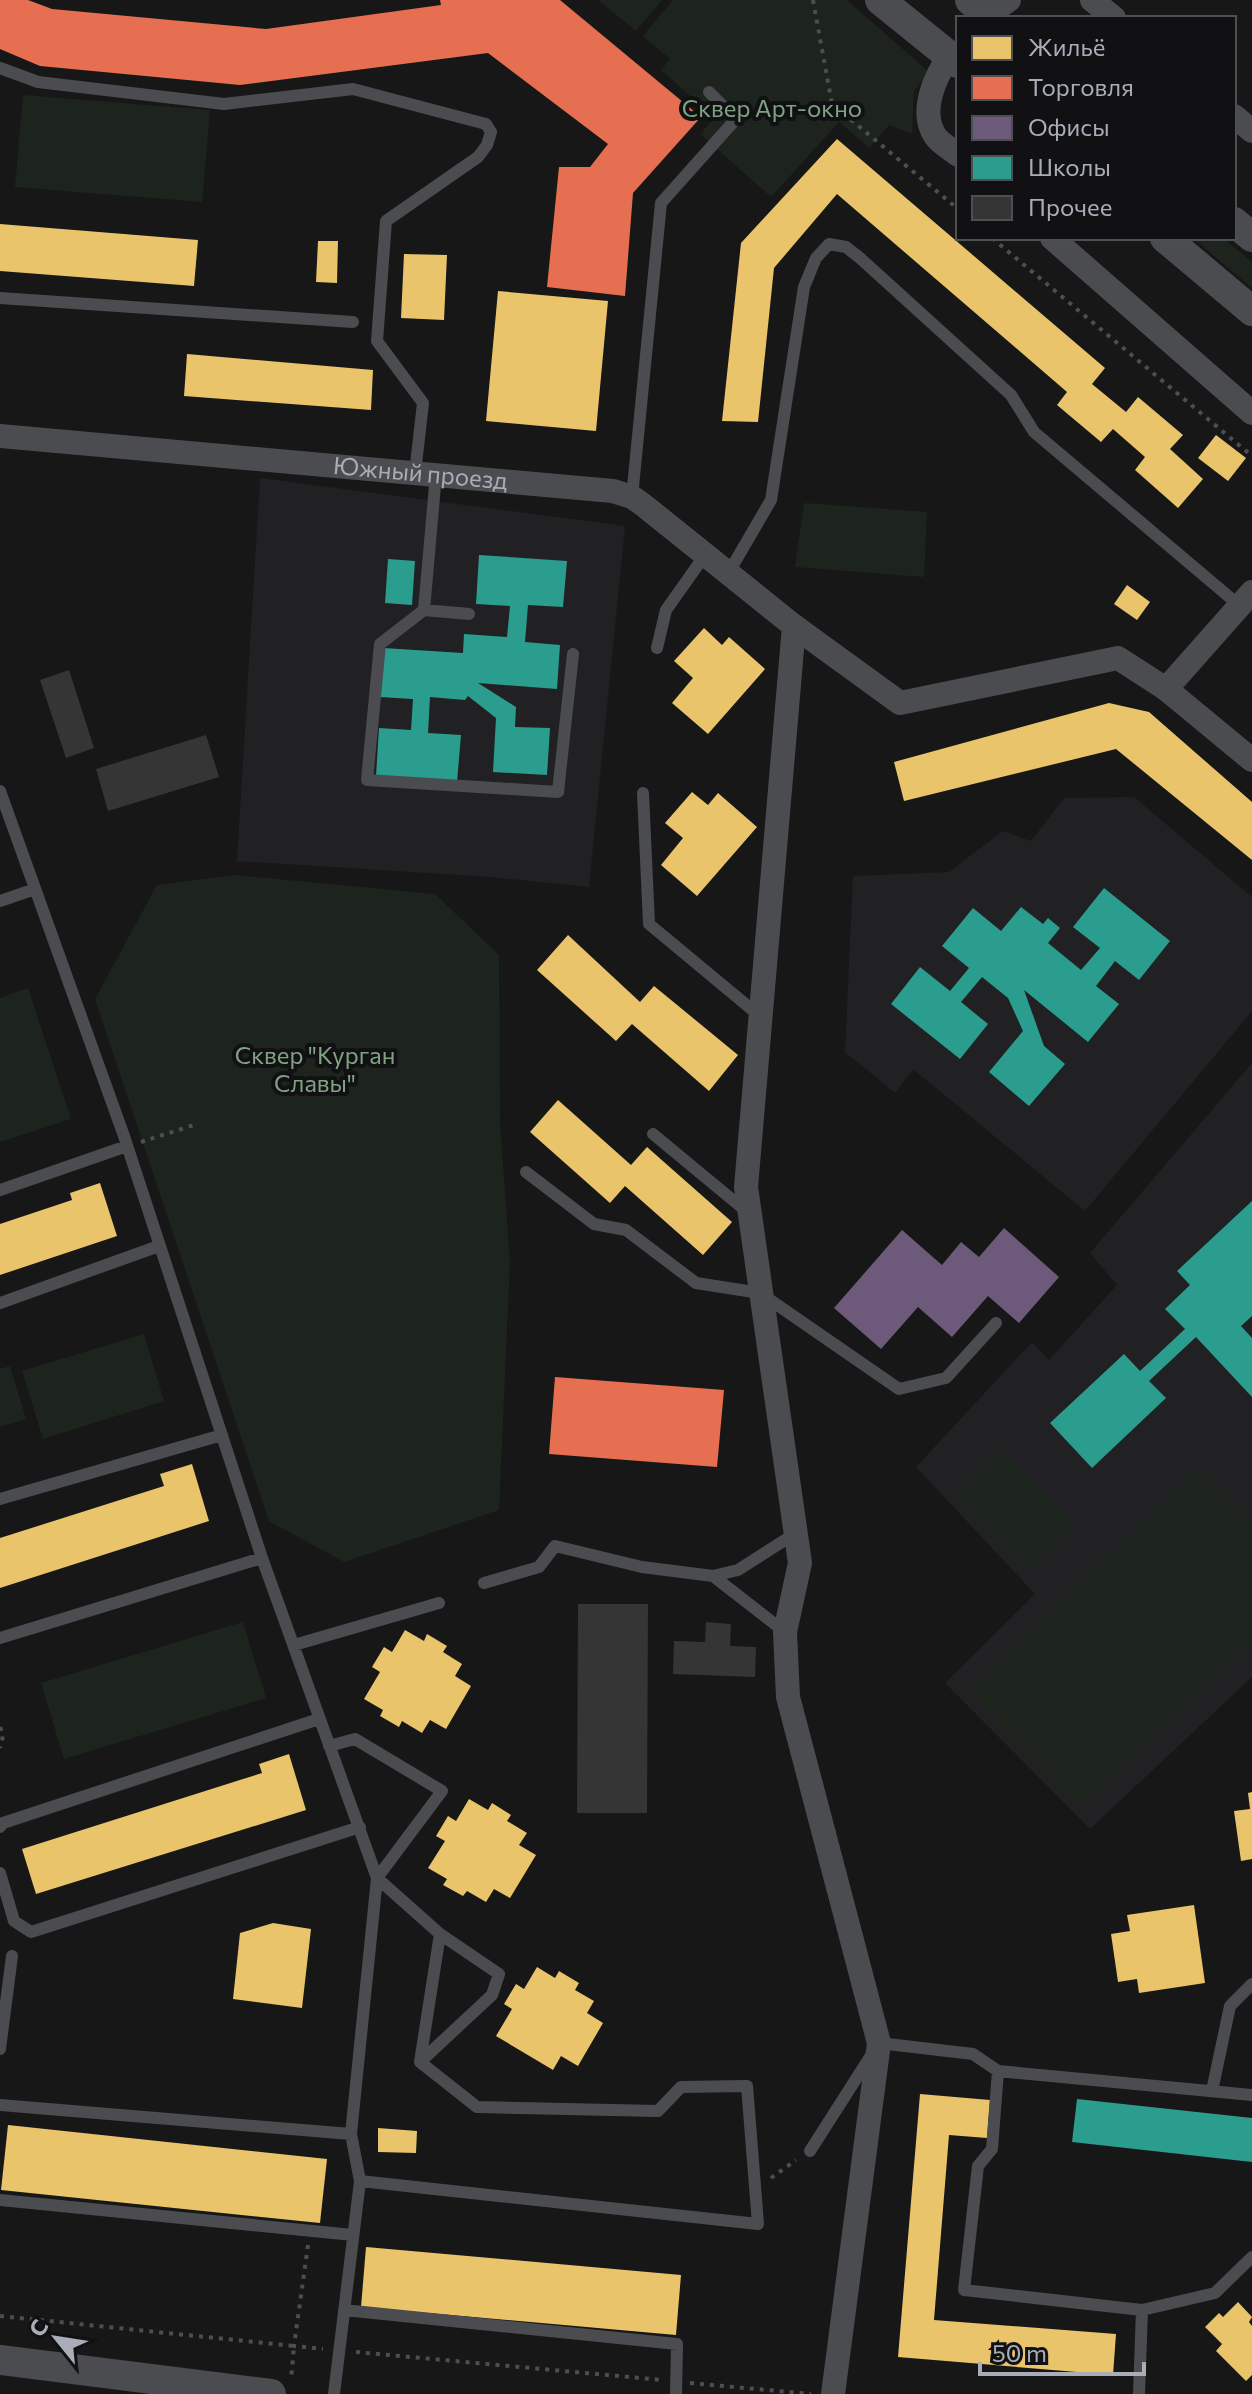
<svg xmlns="http://www.w3.org/2000/svg" width="1252" height="2394" viewBox="0 0 1252 2394" font-family="Commissioner,sans-serif">
	<style>
		.built { fill: #212123 }
		.green { fill: #1d241e }
		.homes { fill: #e9c46a }
		.shops { fill: #e76f51 }
		.offices { fill: #6d597a }
		.schools { fill: #2a9d8f }
		.building { fill: #353536 }
		.lines { fill: none; stroke-linecap: round; stroke-linejoin: round }
		.path { stroke: #4d4e52; stroke-width: 4; stroke-dasharray: 4 6; stroke-linecap: butt }
		.service { stroke: #4b4c50; stroke-width: 12 }
		.minor { stroke: #4b4c50; stroke-width: 24 }
		.tertiary { stroke: #4b4c50; stroke-width: 30 }
		.labels { text-anchor: middle; stroke-width: 8; stroke-linejoin: round; paint-order: stroke }
		.park-label { font-size: 24px; fill: #7fa381; stroke: #111113 }
		.street-label { font-size: 24px; fill: #a8adb8; stroke: #111113 }
	</style>
	<rect width="100%" height="100%" fill="#171717"/>
	<path class="built" d="M260,478L625,526L589,887L491,877L237,861Z
		M1134,797L1252,897V1011L1085,1211L913,1069L895,1093L845,1052L853,876L949,872L1003,831L1031,841L1064,798Z
		M1252,1063V1677L1090,1829L945,1683L1035,1594L916,1467L1032,1342L1049,1360L1117,1285L1090,1253Z"/>
	<path class="green" d="M598,0H662L636,31Z
		M673,0H847L929,72L914,91L912,134L889,125L869,148L839,122L771,197L700,134L715,118L661,70L670,59L643,36Z
		M23,95L210,110L202,202L15,187Z
		M1193,238H1223L1252,262V288Z
		M804,503L927,512L924,577L795,567Z
		M236,875L435,894L499,955L500,1122L510,1262L499,1510L344,1562L269,1521L95,999L157,885Z
		M28,988L71,1119L0,1142V998Z
		M144,1334L164,1401L43,1439L22,1371Z
		M10,1366L26,1419L0,1427V1369Z
		M1000,1450L1076,1524L1031,1570L955,1496Z
		M1199,1467L1252,1521V1640L1082,1807L970,1692Z
		M243,1622L266,1698L64,1759L41,1683Z"/>
	<path class="homes" d="M837,139L1105,368L1092,384L1126,412L1138,397L1183,435L1170,449L1203,479L1178,508L1135,470L1145,457L1113,429L1101,442L1057,405L1067,392L837,194L774,268L758,422L722,421L741,243Z
		M0,224L198,240L194,286L0,271Z
		M318,241H338L337,283L316,282Z
		M404,254L447,255L444,320L401,318Z
		M498,291L608,301L596,431L486,421Z
		M187,354L373,370L371,410L184,396Z
		M1216,435L1246,458L1228,481L1198,458Z
		M1127,585L1150,602L1137,620L1114,604Z
		M704,628L722,645L729,637L765,669L708,734L672,703L693,678L674,661Z
		M1109,703L1149,712L1252,802V860L1116,749L904,801L894,762Z
		M692,792L708,805L718,793L757,827L697,896L661,865L683,838L665,823Z
		M568,935L640,1002L654,986L738,1055L709,1091L632,1024L616,1041L537,970Z
		M558,1100L631,1165L647,1147L732,1222L703,1255L625,1186L610,1203L530,1132Z
		M100,1183L117,1236L0,1275V1224L72,1200L70,1193Z
		M192,1464L209,1521L0,1588V1538L164,1486L160,1474Z
		M405,1630L424,1641L427,1634L447,1646L443,1652L462,1664L455,1676L471,1686L446,1729L430,1720L422,1733L402,1721L399,1727L380,1716L383,1710L364,1699L380,1672L372,1667L384,1647L392,1652Z
		M289,1754L306,1810L36,1894L22,1849L262,1773L259,1764Z
		M1252,1792V1859L1241,1861L1234,1811L1250,1809L1248,1793Z
		M469,1799L488,1810L492,1803L511,1815L507,1821L527,1833L519,1845L536,1855L510,1898L494,1889L486,1902L467,1891L463,1896L443,1885L447,1879L428,1868L445,1841L436,1836L448,1816L456,1821Z
		M1194,1905L1205,1983L1139,1993L1137,1979L1118,1982L1111,1934L1130,1931L1127,1915Z
		M273,1923L311,1929L302,2008L233,1999L240,1933Z
		M537,1967L555,1978L559,1971L579,1983L575,1990L594,2001L587,2013L603,2023L578,2066L561,2056L553,2070L496,2036L512,2009L504,2004L516,1984L524,1989Z
		M920,2094L990,2100L987,2138L949,2135L934,2320L1116,2334L1113,2375L898,2357Z
		M8,2125L327,2159L320,2223L1,2190Z
		M378,2128L417,2131L416,2153L378,2152Z
		M366,2247L681,2275L676,2335L361,2307Z
		M1238,2302L1252,2317L1249,2322L1252,2326V2375L1246,2381L1216,2351L1222,2344L1205,2327L1219,2313L1223,2317Z"/>
	<path class="shops" d="M0,0H28L52,9L266,29L441,5L440,0H560L701,117L633,193L625,296L547,287L559,167H590L608,144L488,53L240,85L40,66L0,49Z
		M555,1377L724,1390L717,1467L549,1454Z"/>
	<path class="offices" d="M1004,1228L1059,1277L1019,1323L988,1296L952,1337L918,1307L881,1349L834,1308L902,1230L942,1265L961,1242L979,1257Z"/>
	<path class="schools" d="M479,555L567,561L563,607L528,605L525,642L560,645L557,689L478,683L516,707L515,727L550,728L547,775L493,772L496,718L468,696L465,700L430,697L428,733L461,735L457,782L376,776L379,728L411,730L413,699L380,697L383,648L463,653L464,634L507,637L510,606L476,604Z
		M388,559L415,561L412,605L385,603Z
		M1104,888L1170,941L1139,980L1115,961L1096,986L1119,1004L1088,1042L1024,990L1044,1046L1065,1064L1029,1106L989,1072L1023,1031L1008,998L982,977L961,1002L988,1024L960,1059L891,1004L920,967L950,991L969,968L942,946L973,908L1001,931L1021,907L1043,924L1048,918L1060,928L1048,943L1081,970L1100,948L1073,927Z
		M1252,1201V1316L1241,1326L1252,1338V1397L1196,1337L1149,1381L1166,1398L1092,1468L1050,1423L1124,1354L1140,1371L1185,1329L1165,1309L1190,1285L1177,1271Z
		M1077,2099L1252,2118V2162L1072,2142Z"/>
	<path class="building" d="M69,670L94,748L66,758L40,680Z
		M206,735L219,777L108,811L96,769Z
		M578,1604H648L647,1813H577Z
		M706,1622L731,1624L730,1646L756,1647L755,1677L673,1674L674,1641L705,1642Z"/>
	<g class="lines">
		<path class="path" d="M813,0L832,104L958,209
			M992,238L1252,456
			M141,1142L197,1124
			M0,1727L3,1736L0,1748
			M771,2178L796,2160
			M308,2245L294,2346L323,2349
			M0,2316L294,2346L291,2380
			M356,2352L662,2380
			M690,2383L811,2394"/>
		<path class="service" d="M0,68L38,82L224,104L353,89L486,124L491,132L487,145L478,157L386,221L377,341L423,403L415,473
			M0,298L353,322
			M436,474L424,610L380,644L367,780L558,792L573,654
			M632,497L661,203L736,119L709,92
			M729,572L771,500L804,287L816,258L829,244L846,247L860,258L1011,395L1034,432L1240,606
			M424,610L469,614
			M657,648L666,610L705,555
			M0,791L124,1136L262,1558L377,1878L351,2134L360,2181L334,2394
			M643,793L649,924L761,1017
			M0,901L35,889
			M653,1134L746,1211
			M526,1172L594,1224L626,1230L696,1283L760,1293L899,1389L946,1378L996,1323
			M0,1190L127,1146
			M0,1303L159,1246
			M0,1499L222,1435
			M713,1576L738,1570L796,1533
			M484,1583L539,1567L555,1546L642,1567L713,1576L785,1632
			M0,1638L262,1558
			M294,1645L439,1603
			M329,1746L355,1739L442,1791L377,1878L440,1934L420,2062L477,2107L658,2111L681,2087L747,2086L758,2224L360,2181
			M0,1827L3,1823L319,1719
			M0,1873L14,1921L31,1932L360,1827
			M0,2049L12,1956
			M420,2062L492,1995L499,1974L440,1934
			M998,2071L992,2149L978,2166L964,2290L1142,2310L1215,2293L1252,2257
			M1212,2091L1230,2006L1252,1984
			M0,2105L351,2134
			M810,2151L879,2043L973,2054L998,2071L1252,2095
			M0,2200L353,2235
			M344,2310L677,2344L676,2394
			M1139,2394L1142,2310"/>
		<g class="minor">
			<path d="M1092,0L1114,18"/>
			<path d="M988,15L1009,0"/>
			<path d="M950,56C935,76 920,110 934,134C938,142 951,149 958,155"/>
			<path d="M1234,116L1252,131"/>
			<path d="M1052,238L1252,413"/>
			<path id="s1" d="M0,436L613,491L632,497L642,504L794,626L900,703L1118,658L1166,689"/>
			<path d="M1252,592L1166,689L1252,760"/>
			<path d="M794,626L746,1187L800,1563L785,1632L788,1697L879,2043L833,2394"/>
		</g>
		<path class="tertiary" d="M880,0L958,63
			M970,0L991,18
			M1234,222L1252,237
			M1165,238L1252,311
			M0,2360L271,2394"/>
	</g>
	<g class="labels">
		<g class="park-label">
			<text x="772" y="117">Сквер Арт-окно</text>
			<text x="315" y="1064">Сквер "Курган<tspan x="315" dy="28">Славы"</tspan></text>
		</g>
		<g class="street-label">
			<text dy="8" stroke="none"><textPath href="#s1" startOffset="422">Южный проезд</textPath></text>
		</g>
	</g>
	<rect x="956" y="16" width="280" height="224" fill="#111113" stroke="#4d4f55" stroke-width="2"/>
	<rect x="972" y="36" width="40" height="24" fill="#e9c46a" stroke="#4d4f55" stroke-width="2"/>
	<text x="1028" y="56" font-size="24" fill="#a8adb8">Жильё</text>
	<rect x="972" y="76" width="40" height="24" fill="#e76f51" stroke="#4d4f55" stroke-width="2"/>
	<text x="1028" y="96" font-size="24" fill="#a8adb8">Торговля</text>
	<rect x="972" y="116" width="40" height="24" fill="#6d597a" stroke="#4d4f55" stroke-width="2"/>
	<text x="1028" y="136" font-size="24" fill="#a8adb8">Офисы</text>
	<rect x="972" y="156" width="40" height="24" fill="#2a9d8f" stroke="#4d4f55" stroke-width="2"/>
	<text x="1028" y="176" font-size="24" fill="#a8adb8">Школы</text>
	<rect x="972" y="196" width="40" height="24" fill="#353536" stroke="#4d4f55" stroke-width="2"/>
	<text x="1028" y="216" font-size="24" fill="#a8adb8">Прочее</text>
	<g transform="translate(56 2338) rotate(300)" stroke="#111113" stroke-width="6" paint-order="stroke">
	<path d="M0-6L14 30L0 20L-14 30Z" fill="#a8adb8"/>
	<text y="-12" font-size="22" font-weight="bold" text-anchor="middle" fill="#a8adb8">С</text>
	</g>
	<path d="M980 2362v12h164v-12" fill="none" stroke="#a8adb8" stroke-width="4"/>
	<text x="992" y="2362" font-size="24" fill="#a8adb8" stroke="#111113" stroke-width="6" paint-order="stroke">50 m</text>
</svg>
